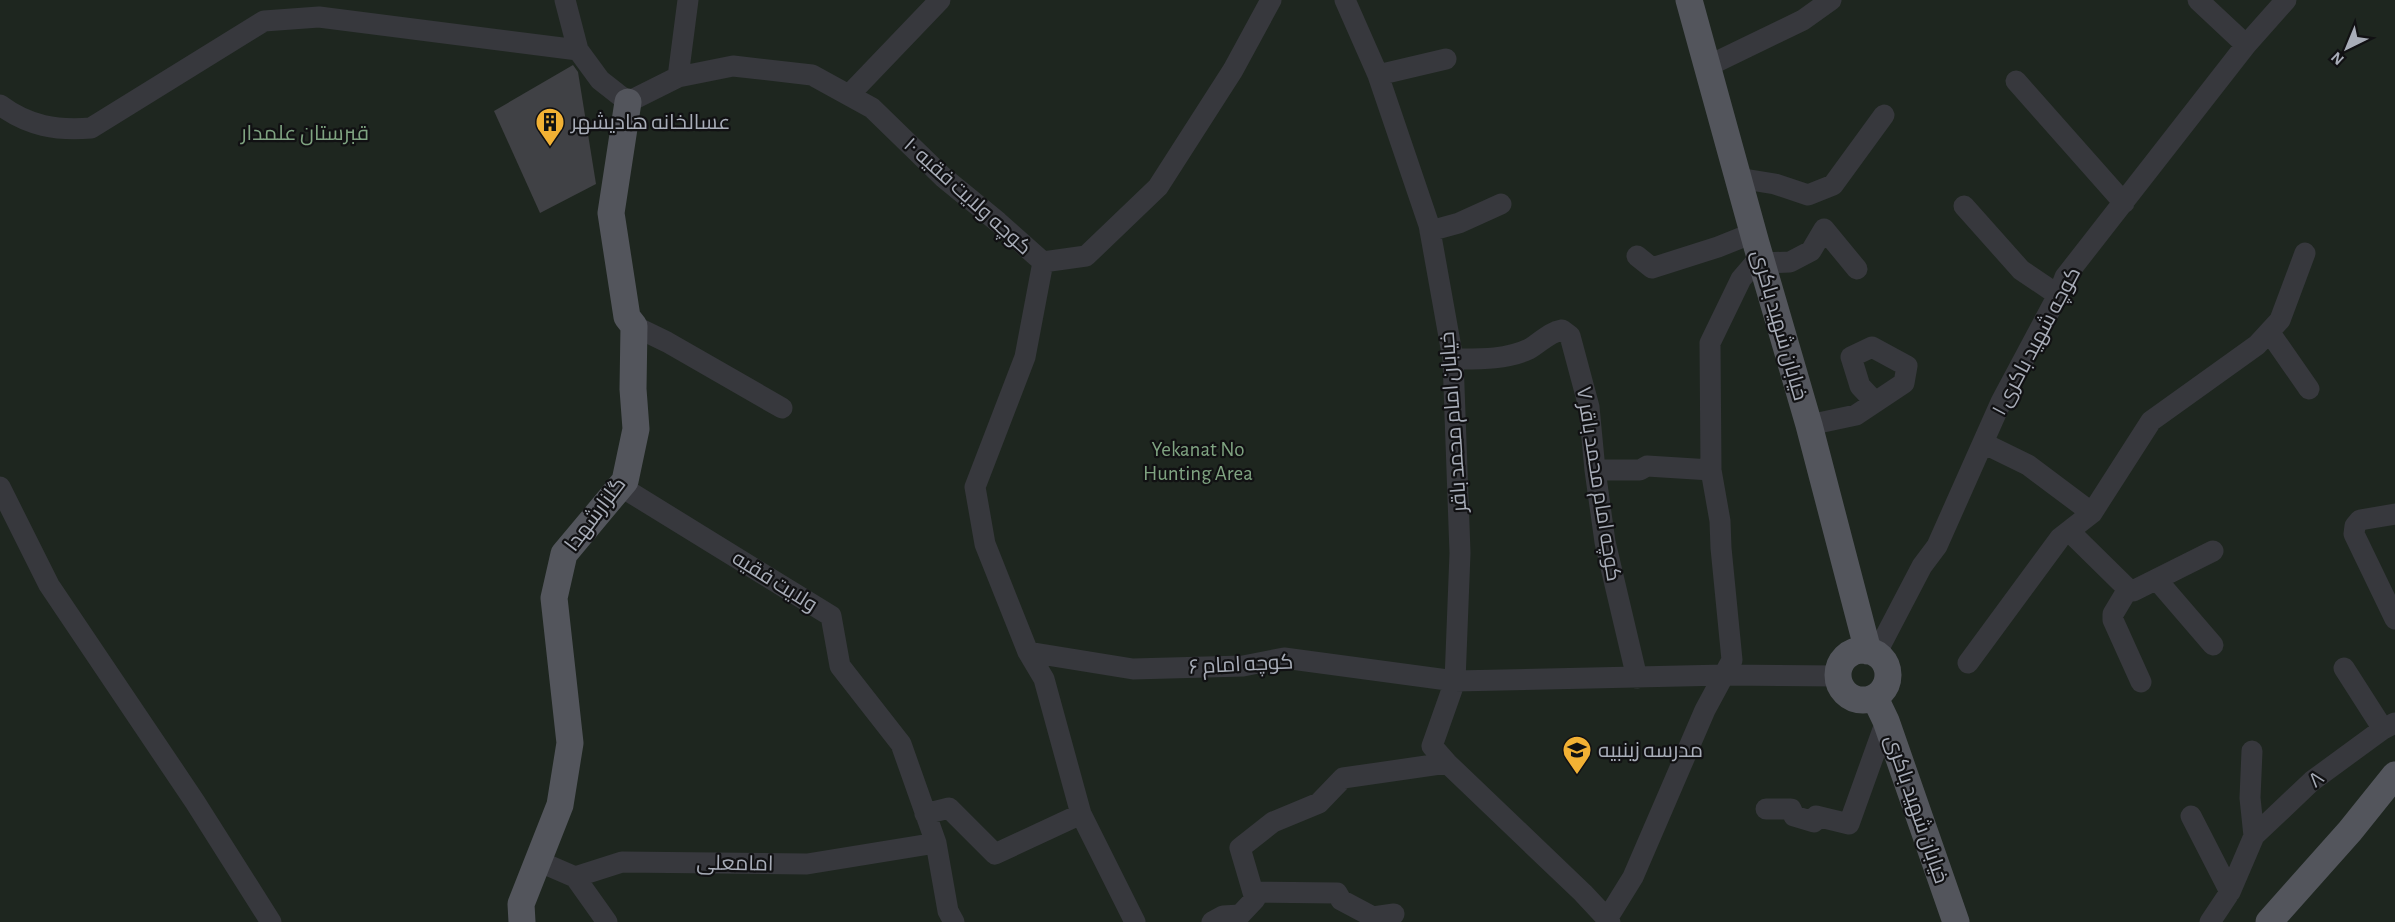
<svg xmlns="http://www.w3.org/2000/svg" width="2395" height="922" viewBox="0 0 2395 922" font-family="'Alegreya Sans',Cairo,sans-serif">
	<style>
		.green { fill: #1e261f }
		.building { fill: #404145 }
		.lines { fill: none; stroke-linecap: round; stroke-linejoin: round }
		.minor { stroke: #37383d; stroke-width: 21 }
		.major { stroke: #53555c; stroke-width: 27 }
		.labels { text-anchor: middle; stroke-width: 4.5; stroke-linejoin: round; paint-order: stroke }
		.poi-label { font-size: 21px; fill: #a8adb8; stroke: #111113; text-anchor: start }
		.park-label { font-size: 21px; fill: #7fa381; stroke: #111113 }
		.street-label { font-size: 21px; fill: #a8adb8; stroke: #111113 }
	</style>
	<rect width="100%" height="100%" fill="#161618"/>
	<path class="green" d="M0,0H2395V922H0Z"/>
	<path class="building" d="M573,65L578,72L596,184L540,213L494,111Z"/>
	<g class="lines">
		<path class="minor" d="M565,0L578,50L600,80L628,102L678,77L733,66L812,75L872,108L943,177L998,222L1043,262L1086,256L1158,187L1233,70L1271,0
			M1345,0L1378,75L1429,225L1453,359L1460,553L1455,681L1432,746L1447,763L1583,893L1610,922
			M2198,0L2246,45
			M1708,66L1803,20L1831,0
			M1378,75L1446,59
			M678,77L688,0
			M2016,81L2124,203
			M849,95L940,0
			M0,105C28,126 57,131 91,128L264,21L319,17L578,50
			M1738,178L1775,184L1808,195L1833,185L1884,115
			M1964,206L2021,270L2058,295
			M1430,231L1459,223L1501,204
			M1637,256L1652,268L1718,247L1753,233
			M1043,262L1025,357L975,487L985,544L1028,652L1044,679L1081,814L1135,922
			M1761,263L1790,262L1811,251L1824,229L1857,269
			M634,326L667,342L782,408
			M2270,333L2309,389
			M1453,359C1478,359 1506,360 1529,349C1540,343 1549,332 1562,330L1570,336L1589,407L1595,470L1605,542L1637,678
			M1809,425L1856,415L1904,383L1907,366L1872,347L1851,357L1860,386L1875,402
			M1983,443L2028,465L2092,513
			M1595,470H1640L1647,466L1711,470
			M620,486L831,616L840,666L901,744L936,843L948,911L954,922
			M0,487L49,585L195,802L271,922
			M2395,514L2360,520L2355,526L2354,534L2395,619
			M2069,531L2128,589L2133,591L2213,551
			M2157,580L2213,645
			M2128,589L2113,614V620L2141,682
			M1028,652L1133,669L1243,666L1284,658L1455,681L1725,675L1838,676
			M1876,654L1922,566L1937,546L2001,402L2058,295L2065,277L2246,45L2286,0
			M1968,663L2060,538L2092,513L2151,421L2257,345L2280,320L2305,253
			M2344,668L2383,729L2395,723
			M2252,751L2250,798L2254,836
			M1766,809H1791L1794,816L1814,822L1816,816L1849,824L1886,721
			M925,814L949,808L995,854L1081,814
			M2191,816L2230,892
			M538,861L575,877L622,862L807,864L936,843
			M575,877L607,922
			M1253,892L1337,893L1341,900L1373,917L1394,914
			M1607,919L1633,877L1705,710L1732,660L1721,548L1720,521L1711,470L1710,343L1741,279L1760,257
			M1212,922L1223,916L1240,915L1255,899L1240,848L1273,822L1319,803L1343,778L1447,763
			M2210,922L2230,892L2254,836L2312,781L2383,729"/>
		<path class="major" d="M1689,0L1756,243L1809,425L1868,651
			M1838 675a25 25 0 1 1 50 0a25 25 0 1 1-50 0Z
			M1875,698L1886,721L1956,922
			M522,922L521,904L560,805L570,743L554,598L564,554L625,481L636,429L633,389L634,326L627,317L611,213L628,102
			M2269,922L2350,831L2395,775"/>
	</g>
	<defs>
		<g id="building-pin" transform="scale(1.5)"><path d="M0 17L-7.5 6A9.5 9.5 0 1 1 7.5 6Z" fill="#f2b134" stroke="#111113"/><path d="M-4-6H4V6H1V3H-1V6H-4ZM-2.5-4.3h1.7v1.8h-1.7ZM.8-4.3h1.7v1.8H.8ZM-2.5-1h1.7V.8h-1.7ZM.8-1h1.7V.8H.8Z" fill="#111"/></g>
		<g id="school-pin" transform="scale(1.5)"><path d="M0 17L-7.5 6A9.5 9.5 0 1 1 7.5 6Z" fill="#f2b134" stroke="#111113"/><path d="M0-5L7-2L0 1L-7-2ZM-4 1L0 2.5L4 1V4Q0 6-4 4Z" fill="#111"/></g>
	</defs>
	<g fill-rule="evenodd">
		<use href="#building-pin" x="550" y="122"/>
		<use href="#school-pin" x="1577" y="750"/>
	</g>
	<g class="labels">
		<g class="poi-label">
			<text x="571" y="129">عسالخانه هادیشهر</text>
			<text x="1598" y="757">مدرسه زینبیه</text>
		</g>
		<g class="park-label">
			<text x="305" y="140">قبرستان علمدار</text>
			<text x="1198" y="456">Yekanat No<tspan x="1198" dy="24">Hunting Area</tspan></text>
		</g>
		<g class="street-label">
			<text transform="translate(968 196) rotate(42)" y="7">کوچه ولایت فقیه ۱۰</text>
			<text transform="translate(1780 325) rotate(74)" y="7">خیابان شهید باکری</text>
			<text transform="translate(2036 341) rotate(-62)" y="7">کوچه شهید باکری ۱</text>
			<text transform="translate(1453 422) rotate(-94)" y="7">خیابان امام محمد باقر</text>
			<text transform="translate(1599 484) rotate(81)" y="7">کوچه امام محمد باقر ۷</text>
			<text transform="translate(595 514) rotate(-53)" y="7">گلزارشهدا</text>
			<text transform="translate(775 581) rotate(32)" y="7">ولایت فقیه</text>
			<text transform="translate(1241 664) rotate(-3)" y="7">کوچه امام ۶</text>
			<text transform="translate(2316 779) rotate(-39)" y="7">۸</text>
			<text transform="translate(1917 809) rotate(71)" y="7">خیابان شهید باکری</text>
			<text transform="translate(735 863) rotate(1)" y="7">امامعلی</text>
		</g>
	</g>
	<g transform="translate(2347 48) rotate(223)" stroke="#111113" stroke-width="4.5" paint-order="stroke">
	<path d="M0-4.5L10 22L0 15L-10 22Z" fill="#a8adb8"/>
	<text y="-9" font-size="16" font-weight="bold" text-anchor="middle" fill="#a8adb8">N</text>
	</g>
</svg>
